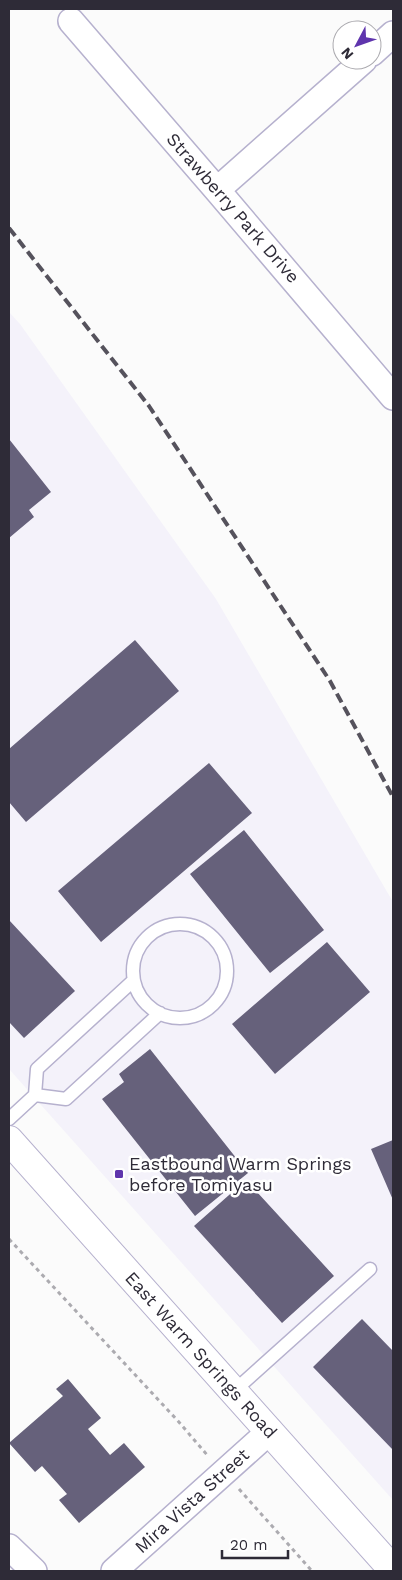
<svg xmlns="http://www.w3.org/2000/svg" width="402" height="1580" viewBox="0 0 402 1580" font-family="'Work Sans',sans-serif">
	<style>
		.built { fill: #f4f2fa }
		.building { fill: #66617b }
		.lines { fill: none; stroke-linecap: round; stroke-linejoin: round }
		.lane-casing { stroke: #b6b1ce; stroke-width: 15 }
		.street-casing { stroke: #b6b1ce; stroke-width: 28 }
		.primary-casing { stroke: #b6b1ce; stroke-width: 30 }
		.path { stroke: #acabb0; stroke-width: 3; stroke-dasharray: 4 4; stroke-linecap: butt }
		.lane { stroke: #fff; stroke-width: 12 }
		.street { stroke: #fff; stroke-width: 25 }
		.primary { stroke: #fff; stroke-width: 28 }
		.rail { stroke: #55525c; stroke-width: 4; stroke-dasharray: 10 5; stroke-linecap: butt }
		.poi-dot { fill: #5f35ad; stroke: #fff; stroke-width: 2 }
		.labels { text-anchor: middle; stroke-width: 5; stroke-linejoin: round; paint-order: stroke }
		.street-label { font-size: 18px; fill: #2e2b37; stroke: #fff }
		.poi-label { font-size: 18px; fill: #2e2b37; stroke: #fff; text-anchor: start }
	</style>
	<rect width="100%" height="100%" fill="#fbfbfb"/>
	<path class="built" d="M9,312L20,324L216,599L393,902V1498L392,1499L9,1069Z"/>
	<path class="building" d="M9,439L51,492L29,510L34,517L9,538Z
		M135,640L179,691L26,822L9,802V749Z
		M209,763L252,813L101,942L58,891Z
		M244,830L324,930L270,973L190,874Z
		M9,920L75,991L24,1038L9,1022Z
		M327,942L370,992L275,1074L232,1024Z
		M150,1049L248,1173L195,1216L102,1099L124,1082L119,1074Z
		M393,1140V1200L371,1149Z
		M246,1180L334,1276L282,1323L194,1226Z
		M362,1319L393,1351V1450L313,1367Z
		M68,1379L101,1418L88,1429L110,1455L124,1443L145,1467L79,1523L59,1500L67,1494L42,1466L35,1472L9,1443L63,1396L56,1389Z"/>
	<g class="lines">
		<g class="lane-casing">
			<path id="lane" d="M133 971a47 47 0 1 1 94 0a47 47 0 1 1-94 0Z
				M35,1095L66,1099L160,1013
				M9,1119L35,1095L37,1069L134,980
				M233,1392L370,1269"/>
		</g>
		<g class="street-casing">
			<path id="street" d="M71,21L217,190L393,397
				M372,53L393,34
				M217,190L364,60
				M9,1547L34,1571
				M114,1571L270,1431"/>
		</g>
		<g class="primary-casing">
			<path id="primary" d="M9,1140L393,1570"/>
		</g>
		<path class="path" d="M9,1239L178,1421L208,1456
			M239,1489L312,1571"/>
		<use href="#lane" class="lane"/>
		<use href="#street" class="street"/>
		<use href="#primary" class="primary"/>
		<path class="rail" d="M9,228L149,406L330,681L393,797"/>
	</g>
	<rect class="poi-dot" x="114" y="1169" width="10" height="10" rx="2.5"/>
	<g class="labels">
		<g class="street-label">
			<text transform="translate(233 208) rotate(49)" y="6">Strawberry Park Drive</text>
			<text transform="translate(201 1355) rotate(48)" y="6">East Warm Springs Road</text>
			<text transform="translate(192 1501) rotate(-42)" y="6">Mira Vista Street</text>
		</g>
		<g class="poi-label">
			<text x="129" y="1170">Eastbound Warm Springs<tspan x="129" dy="21">before Tomiyasu</tspan></text>
		</g>
	</g>
	<rect width="402" height="1580" fill="none" stroke="#2e2b37" stroke-width="20"/>
	<g transform="translate(357 45) rotate(229)"><circle r="24" fill="#ffffff" stroke="#abaaaf"/>
	<path d="M0-4L9 19L0 12L-9 19Z" fill="#5f35ad"/>
	<text y="-8" font-size="14" font-weight="bold" text-anchor="middle" fill="#2e2b37">N</text>
	</g>
	<path d="M222 1550v8h66v-8" fill="none" stroke="#2e2b37" stroke-width="2.5"/>
	<text x="230" y="1550" font-size="15" fill="#2e2b37" stroke="#ffffff" stroke-width="4" paint-order="stroke">20 m</text>
</svg>
